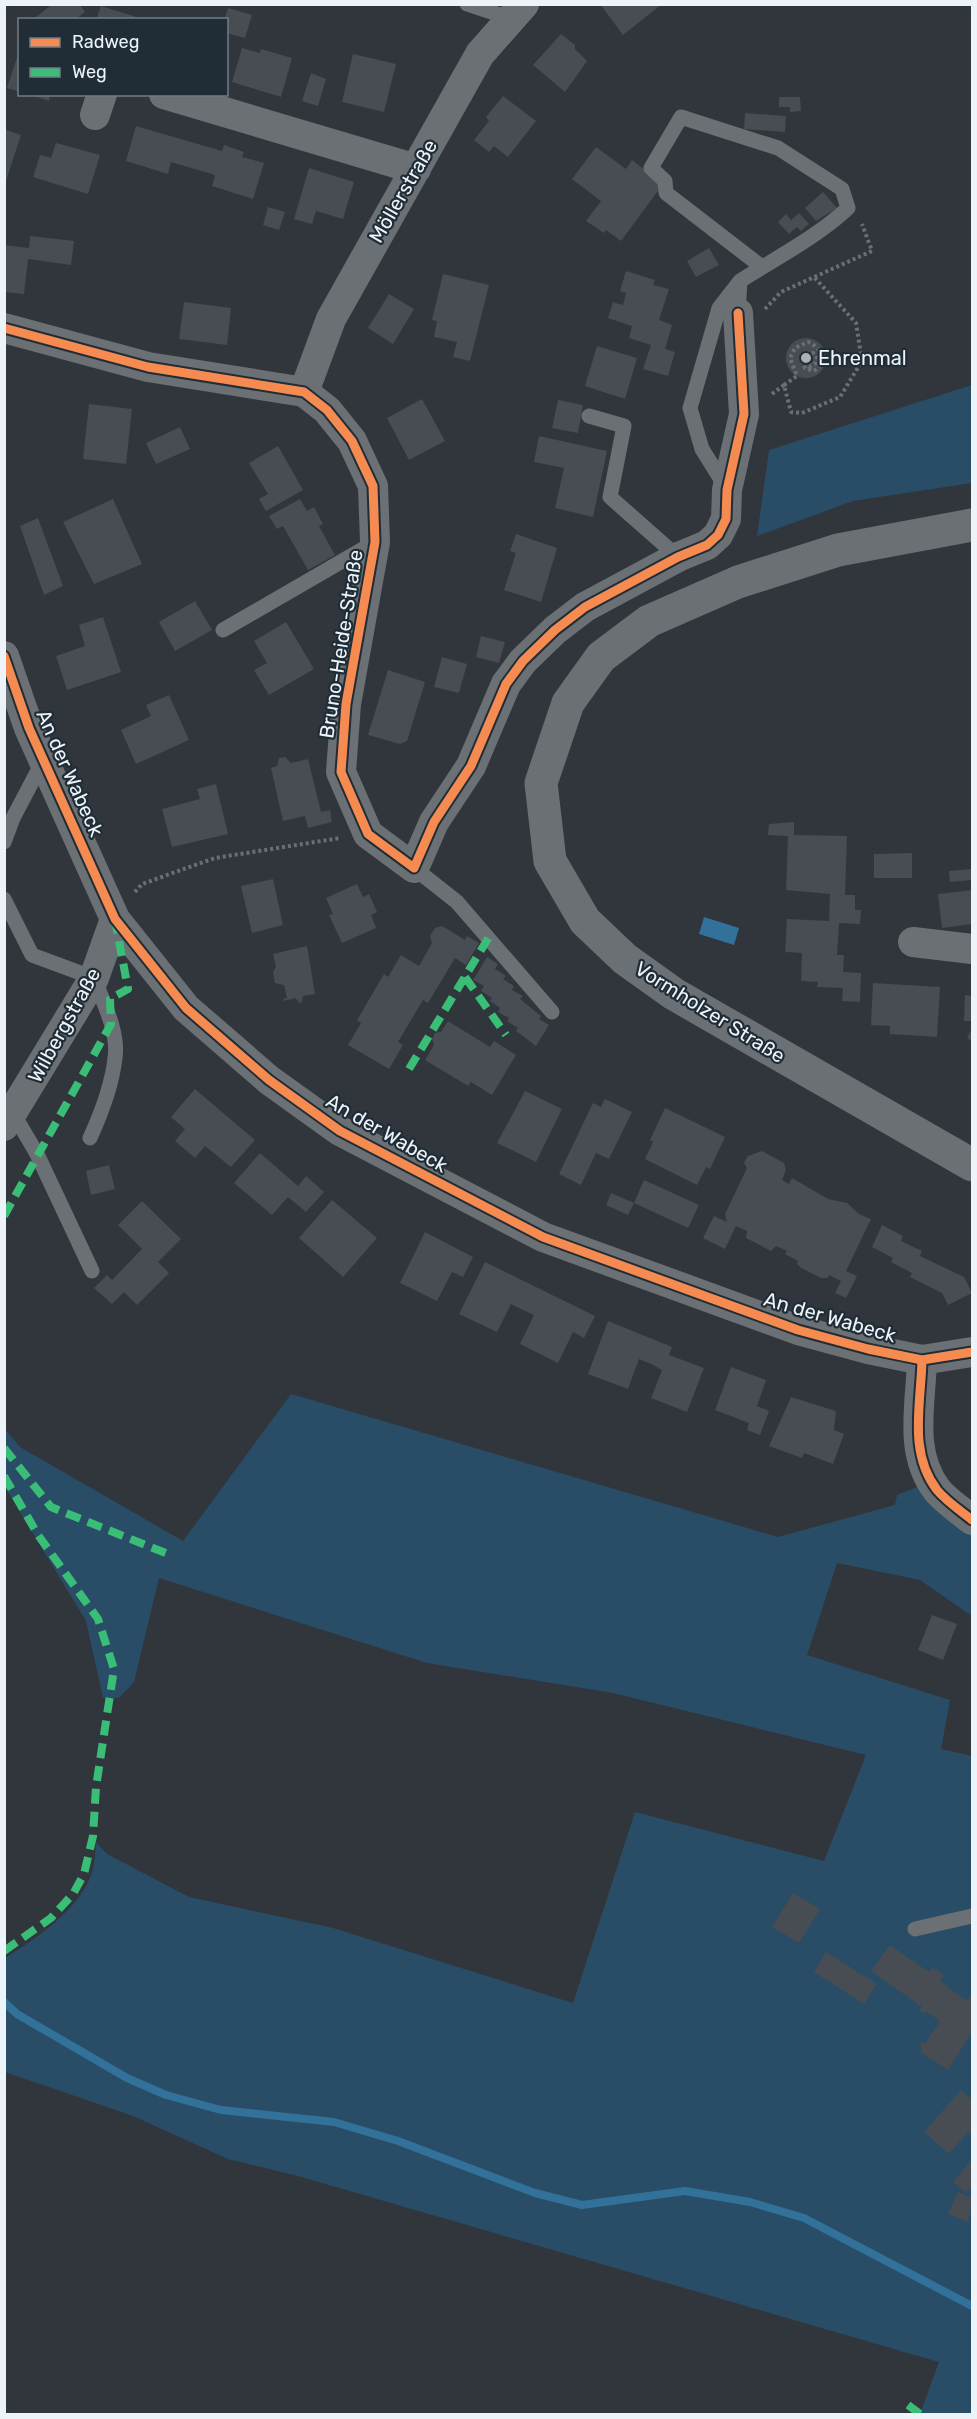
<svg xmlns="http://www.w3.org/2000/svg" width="977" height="2419" viewBox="0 0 977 2419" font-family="Rubik,sans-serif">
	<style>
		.green { fill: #294d66 }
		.water { fill: #32719a }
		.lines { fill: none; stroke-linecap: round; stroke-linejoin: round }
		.stream { stroke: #32719a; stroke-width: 8 }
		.building { fill: #474d52 }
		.path { stroke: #6a6f73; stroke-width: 4; stroke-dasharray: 3 3; stroke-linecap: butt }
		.lane { stroke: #6b7074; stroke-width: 15 }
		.street { stroke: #6b7074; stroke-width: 30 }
		.secondary { stroke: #6b7074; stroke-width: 33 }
		.quiet { stroke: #3abd76; stroke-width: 8; stroke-dasharray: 15 8; stroke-linecap: butt }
		.cycleway-casing { stroke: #212d36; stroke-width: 13 }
		.cycleway { stroke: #f68b52; stroke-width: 9 }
		.poi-dot { fill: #aab2b8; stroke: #212d36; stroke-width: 2 }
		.labels { text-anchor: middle; stroke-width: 4.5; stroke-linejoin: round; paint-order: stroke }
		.street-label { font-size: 20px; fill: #ecf4fa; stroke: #212d36 }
		.poi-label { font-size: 20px; fill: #ecf4fa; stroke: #212d36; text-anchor: start }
	</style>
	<rect width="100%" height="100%" fill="#30363c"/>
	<path class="green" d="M972,385V483L853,501L757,536L769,450Z
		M291,1394L778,1537L895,1505L897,1495L922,1485L972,1530V1616L920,1580L837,1563L807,1655L950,1700L941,1749L972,1756V2414H920L939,2362L298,2176L228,2159L133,2116L5,2072V1958C36,1938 78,1911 91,1875C95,1865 95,1853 96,1842L107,1854L189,1897L333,1928L573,2003L635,1812L824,1861L866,1755L613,1693L427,1663L159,1578L134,1682L119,1698H103L86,1621L5,1487V1429L20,1447L183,1541Z"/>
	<path class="water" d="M704,917L739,928L734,945L699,934Z"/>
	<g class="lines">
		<path class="stream" d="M4,2002L17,2014L127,2078L166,2095L221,2110L334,2122L398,2141L535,2193L582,2205L685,2191L750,2202L804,2218L972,2306"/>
	</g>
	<path class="building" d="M53,4H79L85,12L75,20H32Z
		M600,4H662L623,35Z
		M101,6L143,19V20H96Z
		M228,8L252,15L245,38L226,33V20H224Z
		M561,34L575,45V49L587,61L565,92L533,65Z
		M20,48V92L7,88Z
		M242,48L260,53L261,49L292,58L281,97L232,82Z
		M353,54L396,64L384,112L342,102Z
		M311,73L326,79L318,106L302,101Z
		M29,94H50L49,101Z
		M503,96L536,121L508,157L494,146L489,152L474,140L489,121L486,117Z
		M779,97H800L801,111L790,112V107H779Z
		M745,113L786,116L785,132L744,129Z
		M136,126L222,151L224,145L244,152L242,157L264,163L253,199L212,186L215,175L171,162L168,174L126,161Z
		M4,129L21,135L5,184H4Z
		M56,143L100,155L88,194L33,177L40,155L51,158Z
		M596,147L626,169L632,160L663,184L621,241L606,230L604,233L586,221L601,201L572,179Z
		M309,168L354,182L343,219L316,211L312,224L294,219Z
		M823,192L837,208L816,221L805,208Z
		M268,207L285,212L279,230L263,225Z
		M799,213L809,224L801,231L797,227L789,234L778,222L786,214L791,220Z
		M30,236L74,241L71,265L28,259L24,294L4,292V245L29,248Z
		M709,248L719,265L696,277L687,261Z
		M626,271L655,280L653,285L669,289L659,320L672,325L665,349L675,352L668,376L643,369L651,345L629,338L632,326L608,318L613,302L623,305L626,293L620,291Z
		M443,274L489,285L470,361L453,357L457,342L434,337L437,321L432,320Z
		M389,294L414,309L393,344L368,328Z
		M184,302L231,308L227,345L179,339Z
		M786 358a20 20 0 1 1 40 0a20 20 0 1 1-40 0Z
		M597,346L637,358L625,399L585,386Z
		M422,399L445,441L409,460L387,418Z
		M558,400L583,405L578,433L552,428Z
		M89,404L132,409L126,464L83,459Z
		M180,427L190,449L156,464L146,443Z
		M539,436L607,451L593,517L555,508L564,468L534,462Z
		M278,446L303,490L266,511L259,499L268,494L249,463Z
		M113,499L142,564L94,584L63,522Z
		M300,499L307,511L314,507L323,524L319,526L335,555L308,570L283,526L277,529L269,516Z
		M38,518L63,586L44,595L20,526Z
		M516,534L557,548L541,602L504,590L516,553L510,551Z
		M195,601L212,630L175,651L159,622Z
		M103,617L121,672L67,690L56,656L85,646L79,625Z
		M286,622L314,669L269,695L254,670L267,663L254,641Z
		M481,636L505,642L499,663L476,657Z
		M442,657L467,664L459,693L434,687Z
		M388,670L425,682L407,741L400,744L368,735Z
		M169,695L189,740L136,764L121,730L151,716L146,705Z
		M285,757L291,763L308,759L321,812L330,810L332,822L308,828L305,816L283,821L271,768L277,766L279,758Z
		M216,784L228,834L172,847L162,809L200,799L197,789Z
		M794,822V835L847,836L845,895H855V910H861L860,924L839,923L837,955H844L843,972L861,973L860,1002L842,1001L843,988L817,987L818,982L801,981L802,953L785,952L787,919L829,921L830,894L786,890L788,836L768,835L769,824Z
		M912,853V878H874V854Z
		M972,869V880L950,882L949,871Z
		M273,879L283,925L252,933L241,886Z
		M357,884L363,897L369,894L377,912L371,915L376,928L342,943L329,915L333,914L326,898Z
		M972,890V924L942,928L938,894Z
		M442,926L465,940L467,936L479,943L466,965L455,958L428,1003L423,1000L398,1042L403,1045L389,1069L348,1045L361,1023L357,1020L384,974L388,977L401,955L419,966L432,943L430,936L435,928Z
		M307,946L315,994L303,996L301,1004L295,998L284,1001L283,999L287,998L284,985L275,983L273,972L276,967L273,954Z
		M487,957L498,964L495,969L506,976L503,979L514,986L512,990L523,996L520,999L541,1016L539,1019L549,1025L536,1046L516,1031L518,1028L507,1021L509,1018L498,1012L500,1008L490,1001L492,998L481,991L484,986L473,980Z
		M873,983L940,987L937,1037L890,1034V1026L871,1025Z
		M965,995L972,996V1021H964Z
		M448,1021L490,1047L494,1041L516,1055L492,1095L471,1082L468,1086L425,1060L434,1045L432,1039L435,1033L441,1032Z
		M972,1028V1041L967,1038Z
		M195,1089L255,1140L231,1167L205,1146L195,1158L175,1141L185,1129L171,1117Z
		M525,1091L562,1109L536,1162L497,1143Z
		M605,1099L632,1112L609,1159L596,1153L581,1185L559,1174L593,1103L601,1107Z
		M665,1108L725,1137L710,1169L706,1167L697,1185L645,1159L653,1142L650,1140Z
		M762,1151L784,1163L786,1170L782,1180L789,1184L792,1178L828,1199L847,1203L859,1214L871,1219L846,1271L857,1276L846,1298L835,1293L841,1281L829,1275L828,1278H821L801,1268L797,1264L798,1261L785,1254L787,1251L776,1246L771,1251L746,1238L747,1231L736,1226L725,1249L703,1238L714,1216L727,1222L725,1214L747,1168L744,1163L748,1156Z
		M260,1153L298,1186L306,1176L324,1192L306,1212L288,1197L272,1215L234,1183Z
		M109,1165L115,1189L91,1195L86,1171Z
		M644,1180L699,1205L688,1228L634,1203Z
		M611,1193L634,1203L628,1215L606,1205Z
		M332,1200L377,1238L343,1277L299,1238Z
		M142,1201L181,1239L158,1262L169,1273L137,1305L124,1292L112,1304L94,1288L107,1275L112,1280L142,1249L118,1225Z
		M882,1225L903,1236L901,1241L922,1251L920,1256L964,1277L972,1293L948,1305L942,1293L910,1277L912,1273L891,1262L893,1258L872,1247Z
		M425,1232L473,1257L463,1277L452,1272L437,1301L400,1283Z
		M485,1262L595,1316L584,1338L573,1332L558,1363L520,1344L534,1315L523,1310L511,1304L497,1332L459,1314Z
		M608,1321L672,1347L669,1355L704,1368L687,1412L651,1398L662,1370L651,1364L639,1359L628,1389L588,1374Z
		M731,1367L766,1380L757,1406L769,1411L760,1435L747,1430L749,1423L715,1410Z
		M791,1397L836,1411L834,1430L844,1434L833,1464L804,1453L802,1458L769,1446Z
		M932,1615L957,1624L943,1660L918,1650Z
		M793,1893L820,1909L799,1943L772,1927Z
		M890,1945L929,1972L933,1967L944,1975L940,1981L967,2001L972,1992V2032L948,2070L920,2052L922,2049L919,2046L922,2042L925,2044L940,2021L926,2011L924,2014L919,2010L922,2007L871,1971Z
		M826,1952L877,1984L864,2004L814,1972Z
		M961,2090L972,2100V2136L968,2132L949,2154L924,2132Z
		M972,2159V2186L966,2193L953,2182Z
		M958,2192L972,2198V2209L967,2222L948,2214Z"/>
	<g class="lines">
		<path class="path" d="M765,309L781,292L872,251L862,224
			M784,385L797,376L790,358L795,348L808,342C819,347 821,352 822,364L814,371L805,368L801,358L806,353H813L817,358L815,364L809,367V359
			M772,394L784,385L791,412L802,413L840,397L862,361L856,323L814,277
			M135,892L142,884L215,858L340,838"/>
		<path class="lane" d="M467,4L509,18
			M738,313L740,281C776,258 817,237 848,208L842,189L778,148L681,117L651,168L665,181L666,193L762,267
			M589,416L624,426L610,497L678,557
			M725,486L702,449L690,408L719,308L740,281
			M223,630L375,542
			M4,842L13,818L43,761
			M414,868L457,902L552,1012
			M4,899L32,955L94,978C103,1002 119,1032 115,1058C112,1085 101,1114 90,1138
			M13,1113L37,1154L92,1271
			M915,1929L972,1916"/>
		<path class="street" d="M164,94L416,169
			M95,115L102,94
			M4,328L148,367L304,392L327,410L352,441L373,486L375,542L346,704L341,772L368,834L414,868L434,822L471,766L506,684L523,661L555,630L585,607L678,557L707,545L718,535L726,519L727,490L744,414L738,313
			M304,392L331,319L480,54L524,4
			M4,656L29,728L115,919L186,1008L269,1080L340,1131L543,1237L798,1330L868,1349L922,1360L972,1352
			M913,942L972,949
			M4,1126L94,978L115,919
			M922,1360C921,1404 908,1452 937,1490C946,1501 961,1511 972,1520"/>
		<path class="secondary" d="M972,525L838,550L738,582L649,621L601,657L568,703L541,783L550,861L585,921L625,959L674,994L972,1165"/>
		<path class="quiet" d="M465,977L506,1035
			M409,1069L489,937
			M4,1216L111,1024L110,999L128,989L116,925
			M4,1448L51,1507L168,1554
			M4,1476L38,1535L98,1619L114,1669L96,1787L93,1836L84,1874L73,1894L51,1918L4,1951
			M908,2405L920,2414"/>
		<g class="cycleway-casing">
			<path id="cycleway" d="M4,328L148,367L304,392L327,410L352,441L373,486L375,542L346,704L341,772L368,834L414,868L434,822L471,766L506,684L523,661L555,630L585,607L678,557L707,545L718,535L726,519L727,490L744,414L738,313
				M4,656L29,728L115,919L186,1008L269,1080L340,1131L543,1237L798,1330L868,1349L922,1360L972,1352
				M922,1360C921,1404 908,1452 937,1490C946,1501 961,1511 972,1520"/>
		</g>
		<use href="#cycleway" class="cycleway"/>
	</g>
	<circle class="poi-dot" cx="806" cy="358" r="6"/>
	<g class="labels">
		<g class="street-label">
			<text transform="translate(403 191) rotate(-60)" y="7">Möllerstraße</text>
			<text transform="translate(341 644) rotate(-81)" y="7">Bruno-Heide-Straße</text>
			<text transform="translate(70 773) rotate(66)" y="7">An der Wabeck</text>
			<text transform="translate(710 1012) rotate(32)" y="7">Vormholzer Straße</text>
			<text transform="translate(64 1025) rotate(-61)" y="7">Wilbergstraße</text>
			<text transform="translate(387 1133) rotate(30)" y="7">An der Wabeck</text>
			<text transform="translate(830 1317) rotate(16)" y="7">An der Wabeck</text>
		</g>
		<g class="poi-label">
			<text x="818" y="365">Ehrenmal</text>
		</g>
	</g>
	<rect width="977" height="2419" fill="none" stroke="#ecf4fa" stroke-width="12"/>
	<rect x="18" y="18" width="210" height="78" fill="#212d36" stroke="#727d84" stroke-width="1.5"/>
	<rect x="30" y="38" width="30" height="9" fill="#f68b52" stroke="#727d84" stroke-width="1.5"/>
	<text x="72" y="48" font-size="18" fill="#ecf4fa">Radweg</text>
	<rect x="30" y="68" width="30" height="9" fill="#3abd76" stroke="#727d84" stroke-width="1.5"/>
	<text x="72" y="78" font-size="18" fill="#ecf4fa">Weg</text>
</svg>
